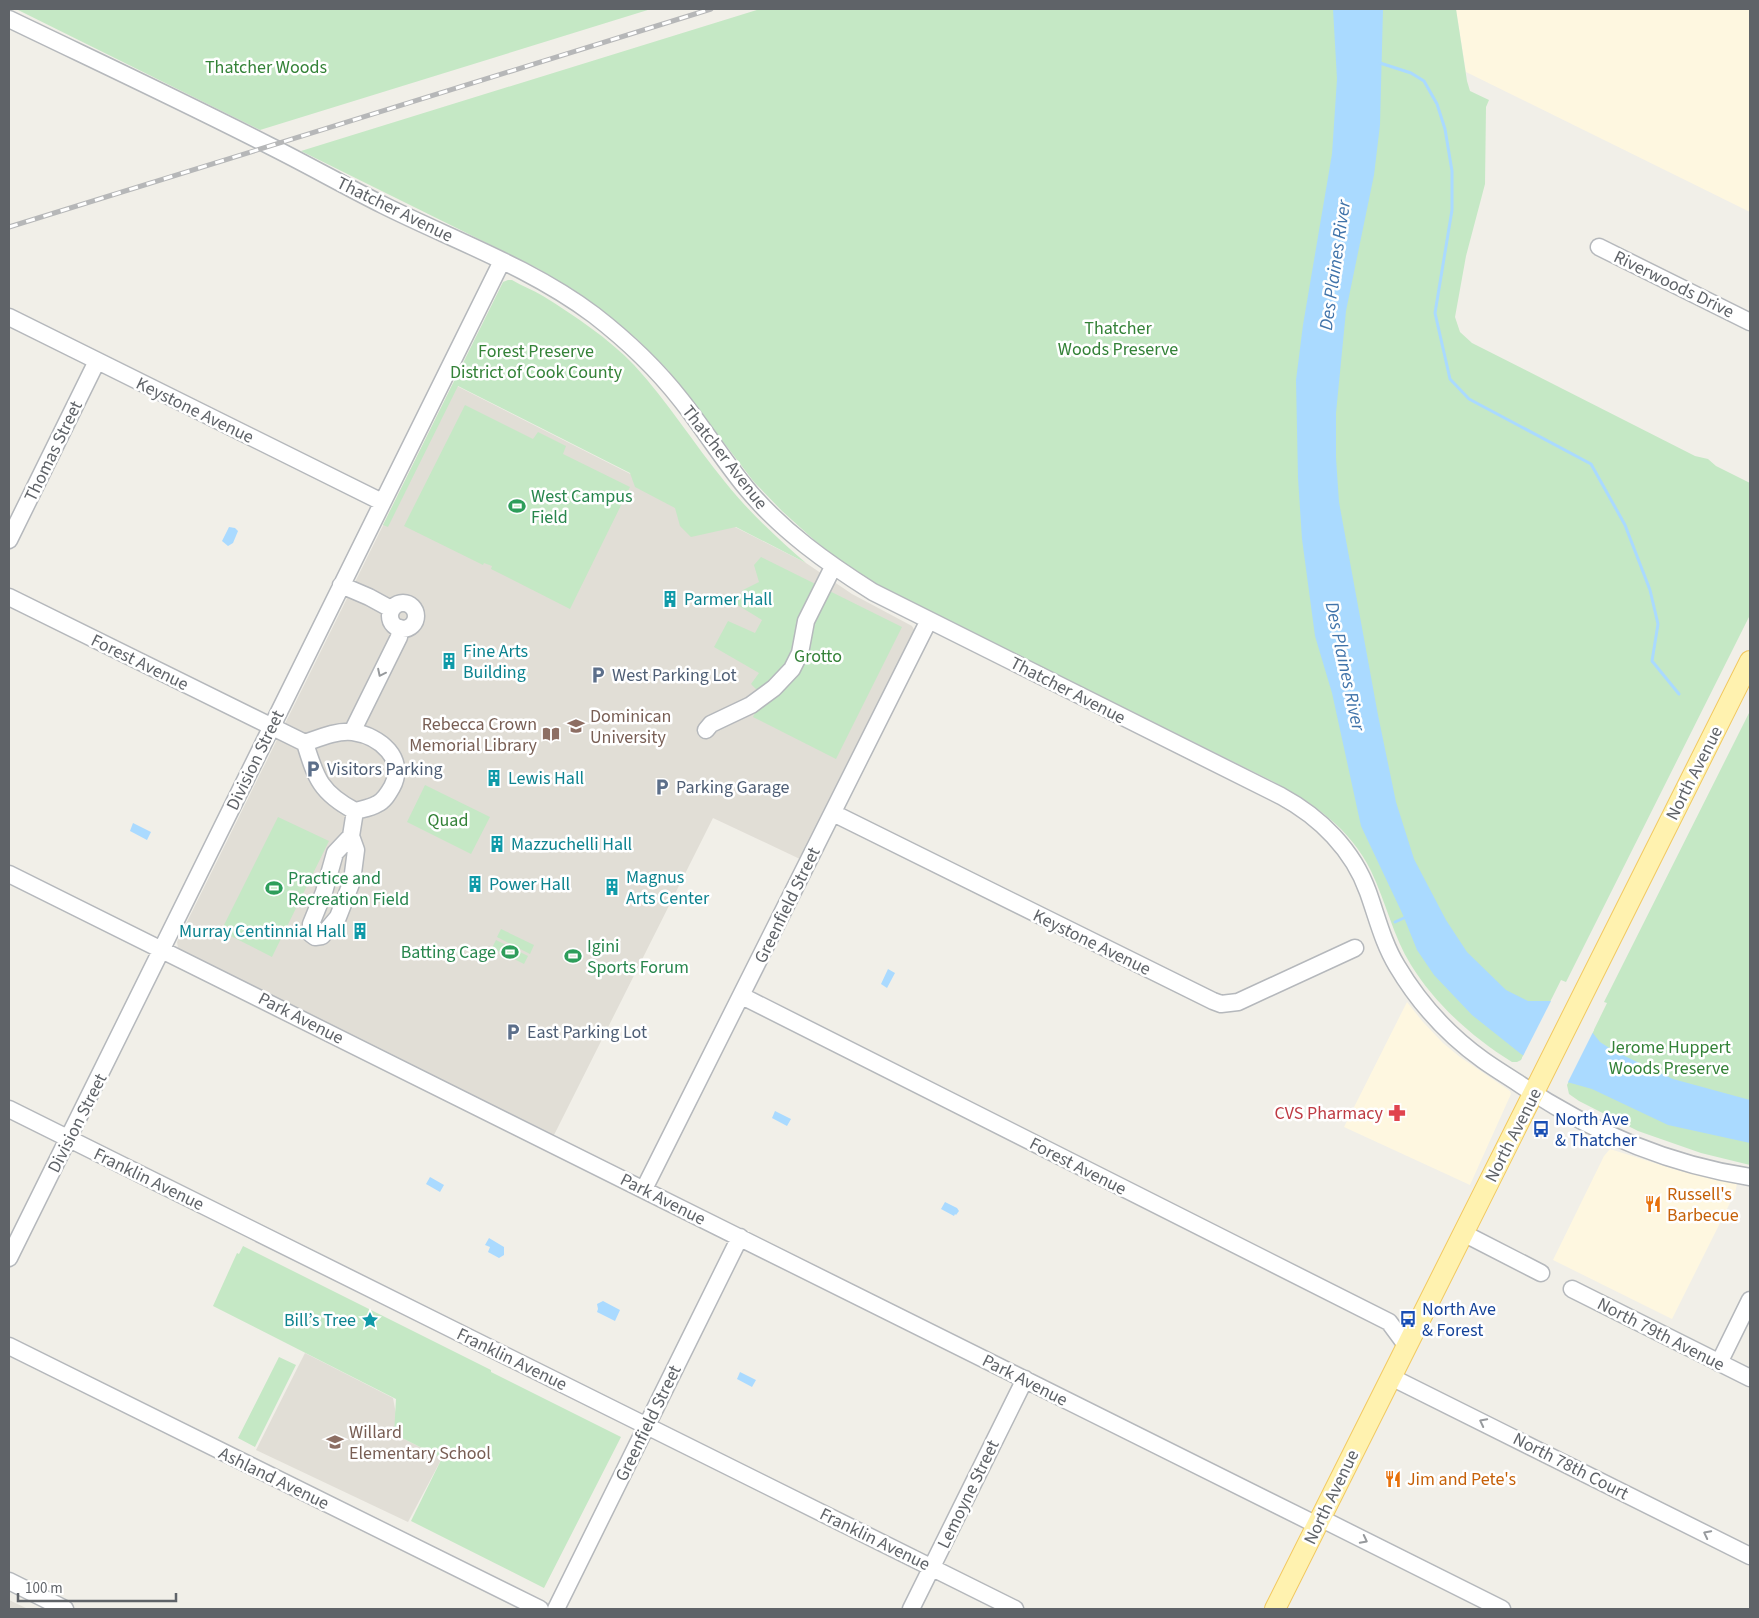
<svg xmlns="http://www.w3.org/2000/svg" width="1759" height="1618" viewBox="0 0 1759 1618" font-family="'Source Sans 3',sans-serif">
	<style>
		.commercial { fill: #fef7e0 }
		.education { fill: #e1ded6 }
		.green { fill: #c5e8c5 }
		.water { fill: #aadaff }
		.pier { fill: #f1efe8 }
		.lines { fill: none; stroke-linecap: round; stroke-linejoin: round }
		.stream { stroke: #aadaff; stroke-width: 3 }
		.minor-casing { stroke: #b5b8bc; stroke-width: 19 }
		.major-casing { stroke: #f2c960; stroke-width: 22 }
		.minor { stroke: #fff; stroke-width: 16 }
		.major { stroke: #fff2af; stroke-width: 20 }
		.rail-casing { stroke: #b6b7b8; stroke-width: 5 }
		.rail { stroke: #fff; stroke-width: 3; stroke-dasharray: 9; stroke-linecap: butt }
		.oneway { stroke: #979a9d }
		.labels { text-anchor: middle; stroke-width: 5; stroke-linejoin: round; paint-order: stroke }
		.park-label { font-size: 18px; fill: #348238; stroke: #fff }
		.street-label { font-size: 18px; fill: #5f6368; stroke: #fff }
		.leisure-label { font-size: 18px; fill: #27864d; stroke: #fff; text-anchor: start }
		.culture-label { font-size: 18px; fill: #0d838f; stroke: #fff; text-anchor: start }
		.service-label { font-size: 18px; fill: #4e5e75; stroke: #fff; text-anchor: start }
		.education-label { font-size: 18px; fill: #785e54; stroke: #fff; text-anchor: start }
		.health-label { font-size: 18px; fill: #be3a42; stroke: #fff; text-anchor: end }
		.transit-label { font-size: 18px; fill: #164399; stroke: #fff; text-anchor: start }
		.food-label { font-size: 18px; fill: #c56008; stroke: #fff; text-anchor: start }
		.water-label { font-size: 19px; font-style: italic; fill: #4174aa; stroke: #fff }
	</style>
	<rect width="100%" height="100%" fill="#f1efe8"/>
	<path class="commercial" d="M1456,9H1750V212L1466,72Z
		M1407,1002L1423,1022L1443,1043L1460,1057L1510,1091L1511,1094L1470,1185L1344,1127Z
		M1610,1149L1680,1171L1737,1184L1735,1193L1672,1319L1553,1260L1604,1156Z"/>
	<path class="education" d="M453,384L806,563L852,594L912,626L915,631L802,860L713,818L553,1137L182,952L178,948L177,942Z
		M305,1353L393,1398L396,1414L394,1434L442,1458L408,1522L256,1450Z
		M9,1600L28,1609H9Z"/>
	<path class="green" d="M16,9H651L260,130Z
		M760,9H1456L1467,81L1470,91L1489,100L1486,107L1485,184L1466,256L1455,317L1460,332L1472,343L1695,456L1708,459L1716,466L1750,483V615L1566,982L1561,980L1521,1060L1517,1062H1512C1473,1038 1435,1004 1411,965C1393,936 1386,902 1371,871C1351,829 1312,802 1272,781L878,585L844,564L813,539L782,511L754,482L668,370L637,339L582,296L539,269L301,151Z
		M508,280H512C522,286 533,290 543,296C575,316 608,338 634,365C668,402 694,444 725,482C749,512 777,538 806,563L736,527L691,537L680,526L675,508L635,487L630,473L458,386L388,527L383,525L503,282Z
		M465,405L533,439L538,432L566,446L563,454L630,487L570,609L491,569L492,566L484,563L483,565L404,526Z
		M761,557L902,627L836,759L753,717L763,696L751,684L759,673L714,647L728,621L755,633L762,620L736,604L743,590L759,582L754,565Z
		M1750,711V1165L1701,1153L1638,1131L1579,1101L1569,1094L1567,1085L1607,1003L1604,1002Z
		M425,785L490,817L471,854L407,822Z
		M278,817L329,841L272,957L221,931Z
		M501,929L534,945L530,954L497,937Z
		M496,940L528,956L524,964L492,948Z
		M243,1246L491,1370V1372L621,1437L544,1588L411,1521L442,1458L394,1434L396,1399L213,1306L237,1253L239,1254Z
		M279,1357L296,1365L255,1447L238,1438Z"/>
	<path class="water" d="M1333,9H1383L1380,125L1374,175L1346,311L1336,413V458L1339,502L1378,715L1396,802L1414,859L1446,920L1467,952L1506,990L1528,1001H1551L1592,1032L1600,1042L1614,1051L1673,1079L1750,1100V1143L1668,1125L1592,1089L1567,1082L1521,1054L1472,1015L1434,975L1417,950L1403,915L1361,826L1332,693L1315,636L1302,539L1298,478L1296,380L1303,325L1332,154L1337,79Z
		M229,527L235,528L238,531L233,543L228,546L222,541Z
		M133,823L151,832L147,840L130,831Z
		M888,969L895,973L887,988L881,984Z
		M775,1111L791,1119L787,1126L772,1118Z
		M430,1177L444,1185L440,1192L426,1184Z
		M945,1202L957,1208L959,1211L956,1215L955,1214L954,1216L941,1209Z
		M489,1238L504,1247V1255L499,1258L488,1252L490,1247L485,1245Z
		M603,1301L620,1310L615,1321L597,1312L598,1309L597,1304Z
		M740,1372L756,1380L752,1387L737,1379Z"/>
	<path class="pier" d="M1552,999L1594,1030L1567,1084L1522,1058Z"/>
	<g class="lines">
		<path class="stream" d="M1380,63L1411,73L1424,81L1437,104L1445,129L1452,171V210L1435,313L1450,379L1469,399L1591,464L1625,525L1650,590L1658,624L1652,661L1679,694
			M1395,922L1406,917"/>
		<g class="minor-casing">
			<path id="minor" d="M9,19C96,61 184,102 270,146C308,165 345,186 383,205C453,240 530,267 594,315C625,339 656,368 681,400C704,429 723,460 747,489C782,531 827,563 873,592L1281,796C1320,817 1353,850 1368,892C1377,917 1383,943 1397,966C1419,1003 1448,1035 1483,1060C1494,1068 1506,1075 1518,1083C1588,1130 1666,1164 1750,1177
				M1599,247L1750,322
				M9,317L382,502
				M9,540L97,361
				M341,585L369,597L391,609
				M9,597L305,743C316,779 321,793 355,811C362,809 371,808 377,804C384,801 388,794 392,787C407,759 380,736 353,732C337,730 319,738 305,743
				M390 616a13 13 0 1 1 26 0a13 13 0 1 1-26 0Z
				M706,730L711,724L751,705L774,688L792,669L800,653L806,621L833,567
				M352,732L399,637L400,628
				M833,813L1213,1001L1221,1004L1238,1002L1355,948
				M351,836L335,853L324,892L311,924V934L315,937L322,936L338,917L352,881L356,850L351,836L355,811
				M9,874L1317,1525
				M742,996L1389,1322L1406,1345
				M9,1109L1015,1609
				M644,1189L929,620
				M1463,1233L1541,1273
				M9,1258L502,261
				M1572,1289L1750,1378
				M9,1346L540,1609
				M1719,1363L1750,1300
				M1391,1377L1750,1556
				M1320,1518L1502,1609
				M9,1581L65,1609
				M556,1609L740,1237
				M911,1609L1025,1379"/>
		</g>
		<g class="major-casing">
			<path id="major" d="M1275,1609L1750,661"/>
		</g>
		<use href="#minor" class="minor"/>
		<use href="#major" class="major"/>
		<g class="rail-casing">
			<path id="rail" d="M9,227L711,9"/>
		</g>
		<use href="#rail" class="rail"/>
	</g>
	<defs><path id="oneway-chevron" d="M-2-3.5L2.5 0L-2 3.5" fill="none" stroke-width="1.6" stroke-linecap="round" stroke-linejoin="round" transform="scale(1.25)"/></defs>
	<g class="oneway">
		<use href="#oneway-chevron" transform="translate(381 673) rotate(116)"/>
		<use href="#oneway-chevron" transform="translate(1483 1422) rotate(-153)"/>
		<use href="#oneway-chevron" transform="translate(1707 1534) rotate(-153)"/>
		<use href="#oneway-chevron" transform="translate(1364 1540) rotate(27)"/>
	</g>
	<defs>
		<g id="stadium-bare" transform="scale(1.35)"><path d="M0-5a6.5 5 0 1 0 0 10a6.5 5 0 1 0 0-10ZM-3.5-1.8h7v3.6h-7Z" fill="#2e9e5b" stroke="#fff" stroke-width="2.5" paint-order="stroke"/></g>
		<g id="building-bare" transform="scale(1.35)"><path d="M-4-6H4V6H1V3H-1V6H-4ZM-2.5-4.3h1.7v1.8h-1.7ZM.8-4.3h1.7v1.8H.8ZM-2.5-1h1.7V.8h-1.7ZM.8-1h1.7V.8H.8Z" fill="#0f9aa8" stroke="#fff" stroke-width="2.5" paint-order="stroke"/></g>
		<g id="parking-bare" transform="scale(1.35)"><path d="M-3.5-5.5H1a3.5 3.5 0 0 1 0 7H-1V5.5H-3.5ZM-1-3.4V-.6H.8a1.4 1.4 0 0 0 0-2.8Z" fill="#5c6f8a" stroke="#fff" stroke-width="2.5" paint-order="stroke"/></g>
		<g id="university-bare" transform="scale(1.35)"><path d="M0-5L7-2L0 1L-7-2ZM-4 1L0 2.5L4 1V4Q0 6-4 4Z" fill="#8d6e63" stroke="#fff" stroke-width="2.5" paint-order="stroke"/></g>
		<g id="library-bare" transform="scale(1.35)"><path d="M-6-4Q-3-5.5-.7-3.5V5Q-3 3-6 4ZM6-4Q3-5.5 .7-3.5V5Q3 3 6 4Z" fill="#8d6e63" stroke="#fff" stroke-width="2.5" paint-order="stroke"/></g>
		<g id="pharmacy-bare" transform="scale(1.35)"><path d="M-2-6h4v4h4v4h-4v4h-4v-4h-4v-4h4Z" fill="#e0444e" stroke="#fff" stroke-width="2.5" paint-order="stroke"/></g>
		<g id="bus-bare" transform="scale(1.35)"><path d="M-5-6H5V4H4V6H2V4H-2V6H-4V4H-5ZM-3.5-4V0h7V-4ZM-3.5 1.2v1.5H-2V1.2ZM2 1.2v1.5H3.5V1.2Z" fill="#1a4fb4" stroke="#fff" stroke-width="2.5" paint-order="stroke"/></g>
		<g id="restaurant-bare" transform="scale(1.35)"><path d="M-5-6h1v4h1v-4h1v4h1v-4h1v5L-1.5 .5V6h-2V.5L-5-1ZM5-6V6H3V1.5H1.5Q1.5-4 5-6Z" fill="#e8710a" stroke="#fff" stroke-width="2.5" paint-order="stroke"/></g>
		<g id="sight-bare" transform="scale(1.35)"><path d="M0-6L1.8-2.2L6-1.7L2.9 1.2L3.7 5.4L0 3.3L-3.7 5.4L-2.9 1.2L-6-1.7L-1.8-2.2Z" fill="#0f9aa8" stroke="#fff" stroke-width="2.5" paint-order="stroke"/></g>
		<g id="school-bare" transform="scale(1.35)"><path d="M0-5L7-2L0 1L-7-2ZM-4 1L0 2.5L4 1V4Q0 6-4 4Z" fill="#8d6e63" stroke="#fff" stroke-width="2.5" paint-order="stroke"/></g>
	</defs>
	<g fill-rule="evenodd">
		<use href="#stadium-bare" x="517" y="506"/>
		<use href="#building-bare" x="670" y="599"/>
		<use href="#building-bare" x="449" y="661"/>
		<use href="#parking-bare" x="598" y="675"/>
		<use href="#university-bare" x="576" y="726"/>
		<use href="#library-bare" x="551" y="734"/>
		<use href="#parking-bare" x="313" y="769"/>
		<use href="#building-bare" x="494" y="778"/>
		<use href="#parking-bare" x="662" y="787"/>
		<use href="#building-bare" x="497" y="844"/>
		<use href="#building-bare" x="475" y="884"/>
		<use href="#building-bare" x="612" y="887"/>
		<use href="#stadium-bare" x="274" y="888"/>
		<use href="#building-bare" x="360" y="931"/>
		<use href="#stadium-bare" x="510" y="952"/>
		<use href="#stadium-bare" x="573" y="956"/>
		<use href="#parking-bare" x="513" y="1032"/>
		<use href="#pharmacy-bare" x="1397" y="1113"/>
		<use href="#bus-bare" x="1541" y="1129"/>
		<use href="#restaurant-bare" x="1653" y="1204"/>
		<use href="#bus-bare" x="1408" y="1319"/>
		<use href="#sight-bare" x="370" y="1320"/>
		<use href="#school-bare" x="335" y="1442"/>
		<use href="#restaurant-bare" x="1393" y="1479"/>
	</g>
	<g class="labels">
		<g class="park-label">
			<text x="266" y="73">Thatcher Woods</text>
			<text x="1118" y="334">Thatcher<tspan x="1118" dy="21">Woods Preserve</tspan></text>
			<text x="536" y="357">Forest Preserve<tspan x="536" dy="21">District of Cook County</tspan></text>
			<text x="818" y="662">Grotto</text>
			<text x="448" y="826">Quad</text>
			<text x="1669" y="1053">Jerome Huppert<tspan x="1669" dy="21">Woods Preserve</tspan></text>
		</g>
		<g class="street-label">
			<text transform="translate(395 209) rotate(26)" y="6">Thatcher Avenue</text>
			<text transform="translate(1674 284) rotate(26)" y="6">Riverwoods Drive</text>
			<text transform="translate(195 410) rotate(26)" y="6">Keystone Avenue</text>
			<text transform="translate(53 451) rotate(-64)" y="6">Thomas Street</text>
			<text transform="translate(725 457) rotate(52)" y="6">Thatcher Avenue</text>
			<text transform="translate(140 662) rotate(26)" y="6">Forest Avenue</text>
			<text transform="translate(1068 690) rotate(27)" y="6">Thatcher Avenue</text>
			<text transform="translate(255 760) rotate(-64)" y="6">Division Street</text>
			<text transform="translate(1694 773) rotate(-63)" y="6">North Avenue</text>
			<text transform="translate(787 905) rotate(-64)" y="6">Greenfield Street</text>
			<text transform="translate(1092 942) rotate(26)" y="6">Keystone Avenue</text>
			<text transform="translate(301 1018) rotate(27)" y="6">Park Avenue</text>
			<text transform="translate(77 1123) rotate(-63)" y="6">Division Street</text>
			<text transform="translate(1513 1135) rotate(-63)" y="6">North Avenue</text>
			<text transform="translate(1078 1166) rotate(27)" y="6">Forest Avenue</text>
			<text transform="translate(149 1179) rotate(26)" y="6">Franklin Avenue</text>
			<text transform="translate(663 1199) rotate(27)" y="6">Park Avenue</text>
			<text transform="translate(1661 1334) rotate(27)" y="6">North 79th Avenue</text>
			<text transform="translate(512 1359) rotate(26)" y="6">Franklin Avenue</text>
			<text transform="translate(1025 1380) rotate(27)" y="6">Park Avenue</text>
			<text transform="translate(648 1423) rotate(-64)" y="6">Greenfield Street</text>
			<text transform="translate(1571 1466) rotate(27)" y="6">North 78th Court</text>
			<text transform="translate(274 1478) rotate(26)" y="6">Ashland Avenue</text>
			<text transform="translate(968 1494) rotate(-64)" y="6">Lemoyne Street</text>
			<text transform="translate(1331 1497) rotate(-64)" y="6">North Avenue</text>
			<text transform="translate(875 1539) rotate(26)" y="6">Franklin Avenue</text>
		</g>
		<g class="leisure-label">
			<text x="531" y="502">West Campus<tspan x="531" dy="21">Field</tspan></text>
			<text x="288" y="884">Practice and<tspan x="288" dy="21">Recreation Field</tspan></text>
			<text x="587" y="952">Igini<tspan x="587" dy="21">Sports Forum</tspan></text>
			<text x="496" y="958" text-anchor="end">Batting Cage</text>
		</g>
		<g class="culture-label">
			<text x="684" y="605">Parmer Hall</text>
			<text x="463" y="657">Fine Arts<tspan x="463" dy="21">Building</tspan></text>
			<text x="508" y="784">Lewis Hall</text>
			<text x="511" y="850">Mazzuchelli Hall</text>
			<text x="626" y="883">Magnus<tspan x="626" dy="21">Arts Center</tspan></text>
			<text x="489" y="890">Power Hall</text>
			<text x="346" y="937" text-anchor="end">Murray Centinnial Hall</text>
			<text x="356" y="1326" text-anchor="end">Bill’s Tree</text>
		</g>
		<g class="service-label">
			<text x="612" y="681">West Parking Lot</text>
			<text x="327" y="775">Visitors Parking</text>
			<text x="676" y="793">Parking Garage</text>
			<text x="527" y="1038">East Parking Lot</text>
		</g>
		<g class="education-label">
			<text x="590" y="722">Dominican<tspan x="590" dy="21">University</tspan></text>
			<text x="537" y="730" text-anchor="end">Rebecca Crown<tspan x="537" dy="21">Memorial Library</tspan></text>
			<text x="349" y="1438">Willard<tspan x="349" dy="21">Elementary School</tspan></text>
		</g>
		<g class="health-label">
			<text x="1383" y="1119">CVS Pharmacy</text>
		</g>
		<g class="transit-label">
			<text x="1555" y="1125">North Ave<tspan x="1555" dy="21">&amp; Thatcher</tspan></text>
			<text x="1422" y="1315">North Ave<tspan x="1422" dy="21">&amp; Forest</tspan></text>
		</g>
		<g class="food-label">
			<text x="1667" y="1200">Russell's<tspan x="1667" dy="21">Barbecue</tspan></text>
			<text x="1407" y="1485">Jim and Pete's</text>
		</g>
		<g class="water-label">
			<text transform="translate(1334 265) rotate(-82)" y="7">Des Plaines River</text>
			<text transform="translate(1346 666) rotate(78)" y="7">Des Plaines River</text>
		</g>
	</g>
	<rect width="1759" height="1618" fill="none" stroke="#5f6368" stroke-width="20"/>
	<path d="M18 1593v8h158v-8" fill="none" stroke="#5f6368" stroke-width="2.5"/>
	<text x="25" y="1593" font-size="15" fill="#5f6368" stroke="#ffffff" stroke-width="4" paint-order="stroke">100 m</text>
</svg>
